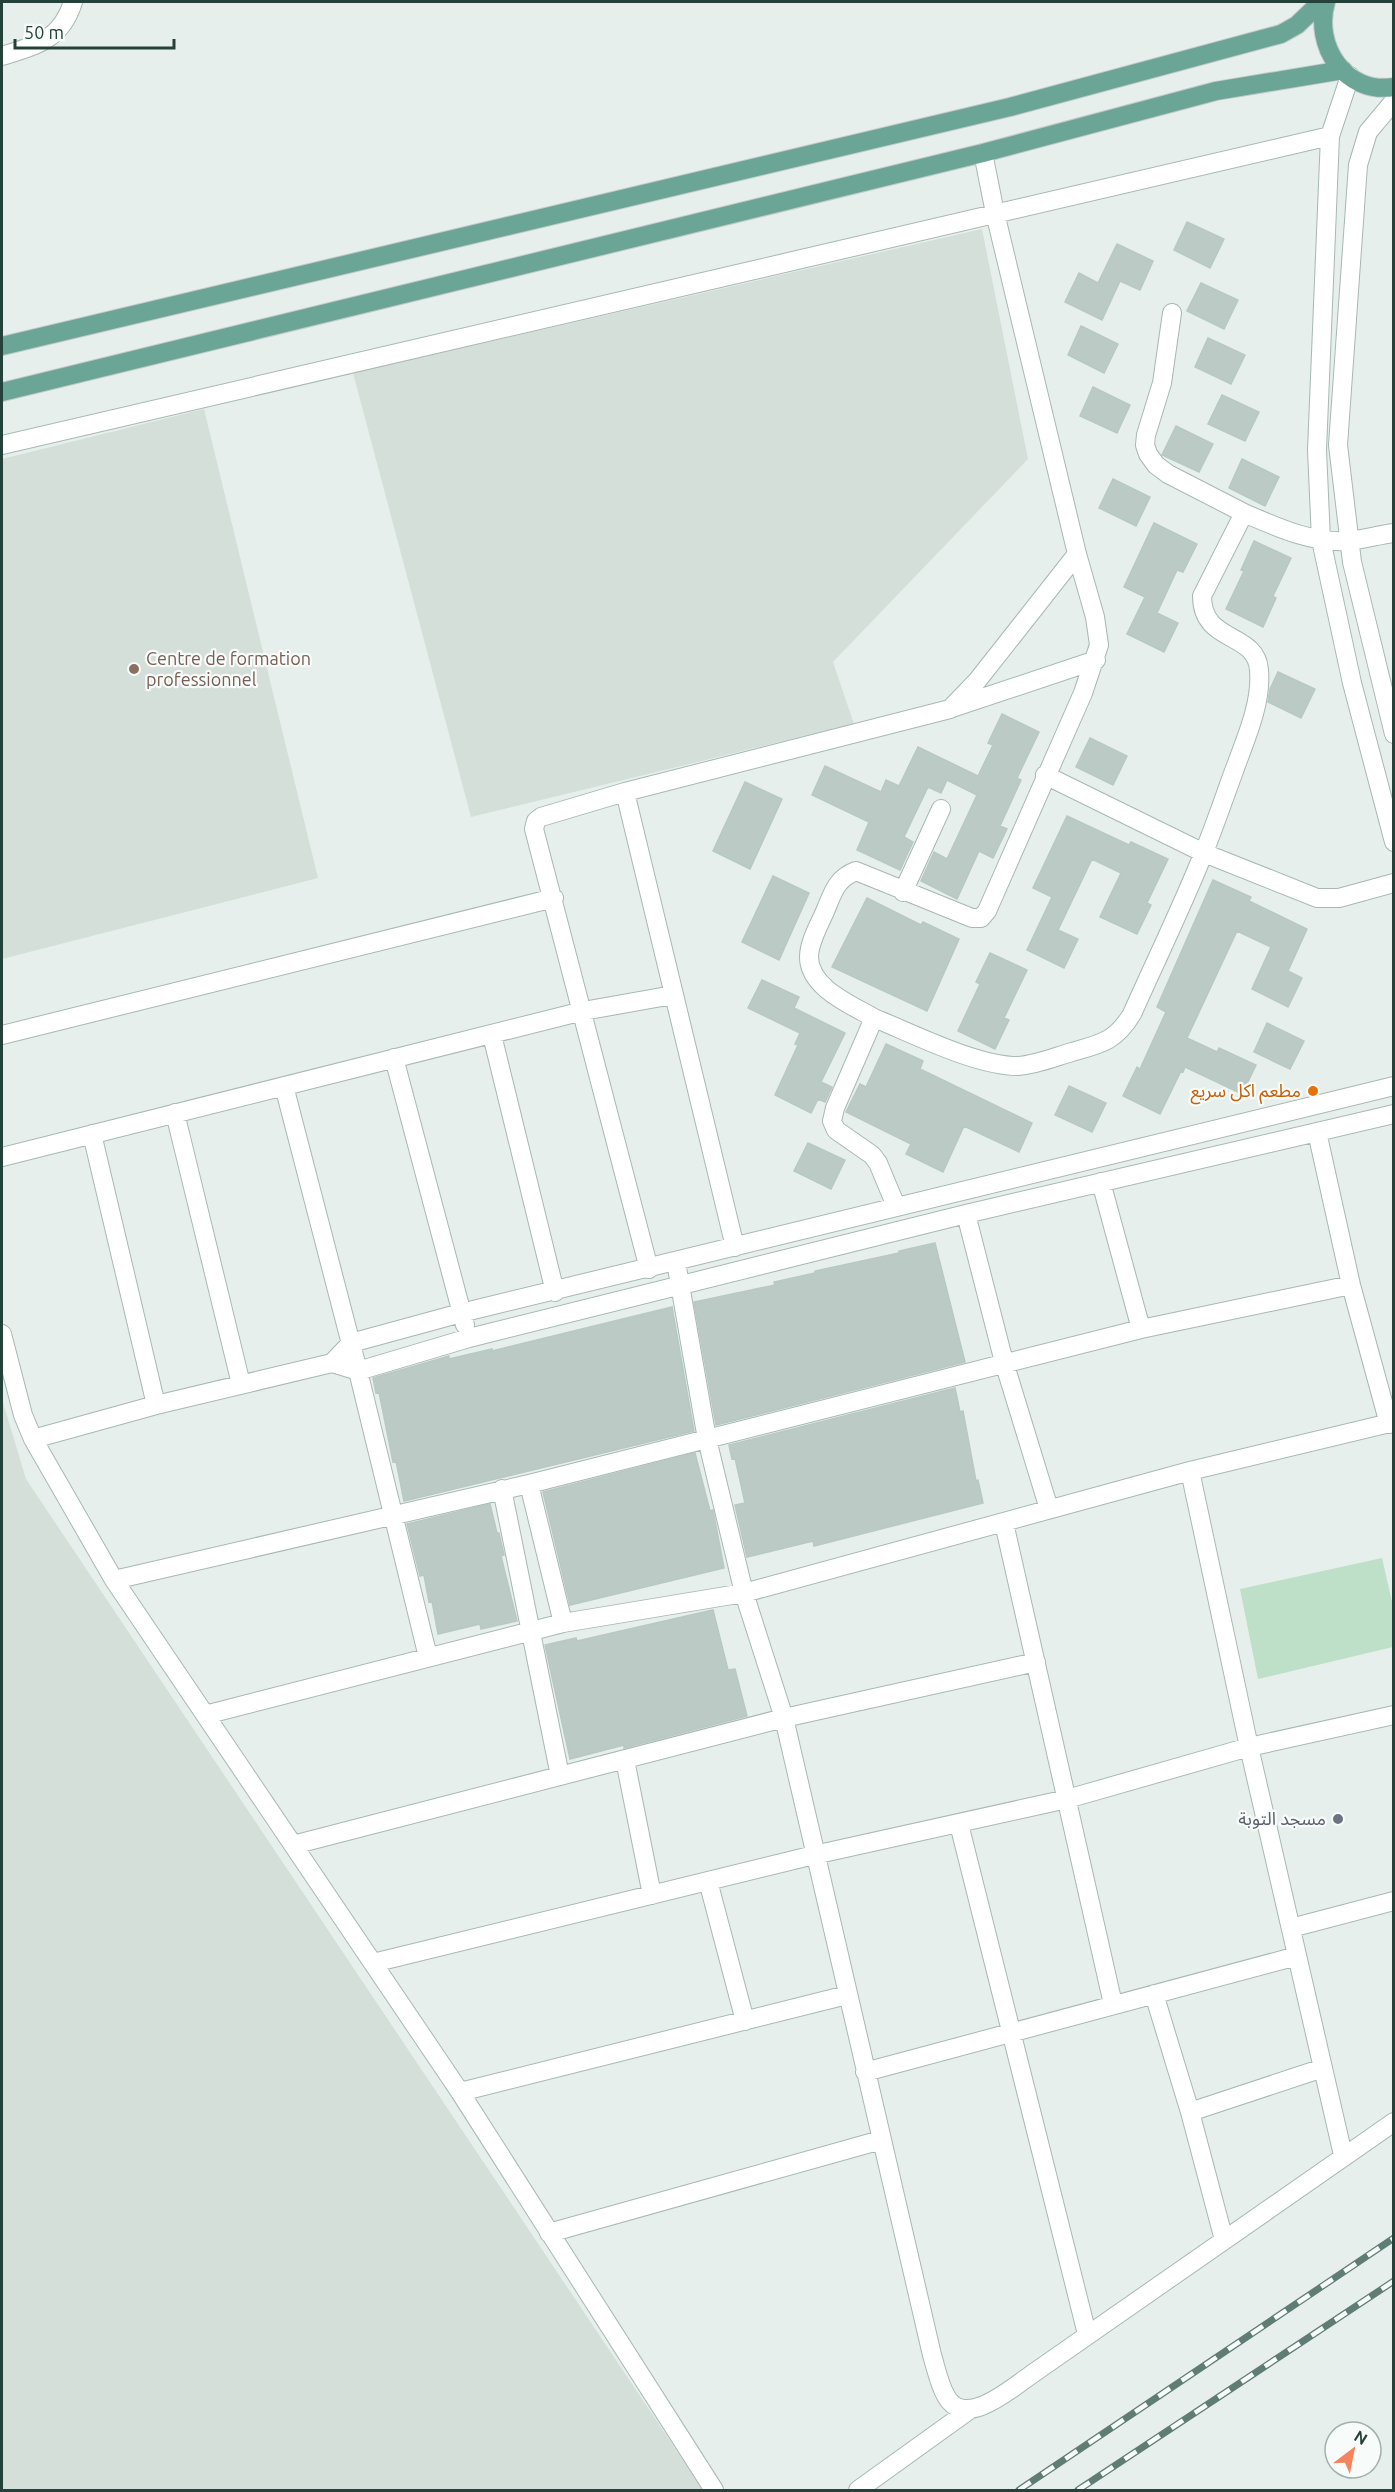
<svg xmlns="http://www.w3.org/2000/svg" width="1395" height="2492" viewBox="0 0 1395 2492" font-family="Ubuntu,'Noto Sans Arabic',sans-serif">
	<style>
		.built { fill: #d4dfda }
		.green { fill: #bfe0c8 }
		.building { fill: #bbcac4; stroke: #b8c9c2; stroke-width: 1.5 }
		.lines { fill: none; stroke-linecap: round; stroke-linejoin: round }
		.minor-casing { stroke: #a8b8b2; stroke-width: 20 }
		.major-casing { stroke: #c2cac8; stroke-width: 20 }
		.minor { stroke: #fff; stroke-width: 18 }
		.major { stroke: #6aa596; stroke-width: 18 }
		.rail-casing { stroke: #5f7d75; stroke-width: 7 }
		.rail { stroke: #f7fbf9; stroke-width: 4.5; stroke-dasharray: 14; stroke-linecap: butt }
		.education-dot { fill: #8d6e63; stroke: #f7fbf9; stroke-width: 2 }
		.food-dot { fill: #e8710a; stroke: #f7fbf9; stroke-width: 2 }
		.worship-dot { fill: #6b7280; stroke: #f7fbf9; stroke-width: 2 }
		.labels { text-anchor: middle; stroke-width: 4.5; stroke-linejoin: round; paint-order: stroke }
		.education-label { font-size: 18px; fill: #785e54; stroke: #f7fbf9; text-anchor: start }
		.food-label { font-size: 18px; fill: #c56008; stroke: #f7fbf9; text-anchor: end }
		.worship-label { font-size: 18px; fill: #5b616d; stroke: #f7fbf9; text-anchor: end }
	</style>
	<rect width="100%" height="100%" fill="#e6efeb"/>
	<path class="built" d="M982,229L1028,459L833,662L854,724L471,817L353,373Z
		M204,409L318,878L2,959V459Z
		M2,1399L26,1479L703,2490H2Z"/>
	<path class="green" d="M1382,1558L1393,1606V1647L1258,1679L1240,1589Z"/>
	<path class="building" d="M1187,222L1224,239L1210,268L1174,250Z
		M1117,244L1153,261L1140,290L1120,281L1102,320L1065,302L1079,273L1098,283Z
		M1201,283L1238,300L1224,329L1187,311Z
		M1081,326L1118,344L1104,373L1068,355Z
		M1208,338L1245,355L1231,384L1195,367Z
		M1093,387L1130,405L1117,433L1080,416Z
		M1222,395L1259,412L1245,441L1208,424Z
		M1176,426L1213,444L1199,472L1162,455Z
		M1242,459L1279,477L1265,506L1229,488Z
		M1113,479L1150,497L1136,526L1099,508Z
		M1154,523L1197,544L1183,572L1177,570L1157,613L1178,623L1164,652L1127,634L1145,597L1124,587Z
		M1254,541L1291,558L1273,596L1276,598L1263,627L1226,609L1244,571L1241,570Z
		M1278,672L1315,689L1301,718L1268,702L1270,689Z
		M1002,714L1039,732L1017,778L1021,780L1000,826L1007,829L993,858L979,851L957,899L921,881L934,852L947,859L977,795L947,780L941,793L928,787L904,837L913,842L900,870L857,850L869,822L812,795L825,766L881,792L886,780L899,786L918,747L978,776L993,745L988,743Z
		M1090,738L1127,756L1113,785L1076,767Z
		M745,782L782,799L750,869L713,851Z
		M1067,816L1129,845L1131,842L1168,859L1147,903L1151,905L1137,934L1100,917L1121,873L1092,859L1058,930L1078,939L1064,968L1027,950L1052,897L1033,888Z
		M773,876L809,893L779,960L742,942Z
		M1213,880L1251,897L1249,901L1307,929L1288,971L1302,978L1288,1007L1252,989L1271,947L1237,931L1187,1038L1217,1052L1219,1048L1256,1065L1242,1094L1185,1067L1183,1072L1181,1071L1160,1114L1123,1096L1137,1067L1140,1069L1166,1012L1157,1007Z
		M867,898L921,925L923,922L959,939L927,1011L832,967Z
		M990,953L1027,970L1004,1018L1009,1020L995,1049L958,1031L980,984L976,982Z
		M762,980L799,997L794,1008L845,1033L821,1082L832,1087L825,1102L818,1099L811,1113L775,1095L798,1045L795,1044L800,1033L748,1008Z
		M1267,1023L1304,1041L1290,1069L1254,1052Z
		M886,1044L923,1061L920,1069L1032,1123L1019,1152L964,1126L943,1172L906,1154L911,1144L846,1112L860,1084L866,1087Z
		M1069,1086L1106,1103L1092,1132L1055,1115Z
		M808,1143L845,1160L831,1189L794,1171Z
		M935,1243L965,1362L716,1425L694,1302L775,1285L774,1282L815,1273V1271L899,1253V1251Z
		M672,1307L694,1431L404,1501L396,1461L393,1462L379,1392L376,1393L373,1378L449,1356V1359L492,1349V1351Z
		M955,1388L960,1412L963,1411L976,1481L978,1480L983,1503L814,1546L813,1541L747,1557L735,1505L745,1503L735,1458L732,1459L729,1445Z
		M695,1453L710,1511L713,1510L724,1568L570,1605L543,1492Z
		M490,1504L497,1533H499L504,1555L501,1556L517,1621L481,1629L480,1624L438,1634L432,1601L429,1602L424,1575L420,1576L407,1524Z
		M713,1610L728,1670L735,1669L747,1716L624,1748V1745L570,1759L545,1645L576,1638L577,1641Z"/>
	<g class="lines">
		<g class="minor-casing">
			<path id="minor" d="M2,56C37,45 61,40 73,2
				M1350,76L1330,136L1317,450L1321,540L1352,683L1394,842
				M1394,101L1368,132L1358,165L1338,445L1352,562L1394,734
				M2,445L1330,136
				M1244,513C1277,527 1310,543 1347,541C1362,540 1378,535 1394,533
				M952,708L1096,660
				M1045,775L1204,853L1317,898H1339L1394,883
				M625,792L735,1247
				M903,892L941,809
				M874,1018C914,1034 976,1066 1018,1066C1036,1065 1055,1057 1072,1052C1101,1044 1116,1041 1132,1014C1156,960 1182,907 1204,852C1215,825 1224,798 1234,771C1245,740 1262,704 1259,670C1256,631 1202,644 1202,596L1244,513L1168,474L1156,465L1148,454L1145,445L1146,435L1162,383L1172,313
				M2,1035L554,898
				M492,1035L555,1292
				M394,1058L465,1325
				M284,1086L358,1371L428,1657
				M175,1113L241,1384
				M1317,1132L1351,1285L1389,1424
				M92,1134L156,1405
				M2,1157L583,1011L673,995
				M1101,1182L1141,1329
				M896,1206L878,1163L872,1155L836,1130L832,1121L835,1108L874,1018C852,1005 809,988 809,957C809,941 820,924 826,909C833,892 837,878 856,871L972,918H981L987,911L1083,693L1099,645L1095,617L1077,554L995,213L983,153
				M966,1214L1004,1362L1049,1509
				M676,1262L707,1439L744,1593L784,1718L932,2355C936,2368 939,2384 946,2396C965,2431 1014,2386 1035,2372L1394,2122
				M649,1269L534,829L536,821L541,817L625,792L950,709L977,681L1077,554
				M2,1334L23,1415L33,1439L114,1580L460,2092L714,2490
				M332,1363L351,1343L461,1313L1394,1086
				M33,1439L156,1405L332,1363L358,1371L469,1338L966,1214L1394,1114
				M1190,1471L1249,1747L1343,2155
				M529,1484L563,1623
				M502,1489L560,1776
				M1004,1523L1113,2004
				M114,1580L529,1484L1141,1329L1351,1285
				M205,1715L563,1623L744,1593L1190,1471L1394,1422
				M625,1760L652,1895
				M959,1824L1087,2334
				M293,1845L784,1718L1036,1662
				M708,1881L745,2021
				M1291,1928L1394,1901
				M373,1963L814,1855L1067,1799L1249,1747L1394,1715
				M1154,1994L1190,2112L1224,2240
				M865,2072L1297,1956
				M460,2092L847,1995
				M1190,2112L1323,2068
				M549,2233L881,2140
				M858,2490L968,2411"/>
		</g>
		<g class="major-casing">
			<path id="major" d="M1326,2C1313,45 1345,95 1394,87
				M2,346L1010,107L1281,34L1297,25L1321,2
				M2,392L983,153L1216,91L1343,70"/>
		</g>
		<use href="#minor" class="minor"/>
		<use href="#major" class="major"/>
		<g class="rail-casing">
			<path id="rail" d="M1019,2490L1394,2238
				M1078,2490L1394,2281"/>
		</g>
		<use href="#rail" class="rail"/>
	</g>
	<circle class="education-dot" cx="134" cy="669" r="6"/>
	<circle class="food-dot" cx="1313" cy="1091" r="6"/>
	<circle class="worship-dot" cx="1338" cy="1819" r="6"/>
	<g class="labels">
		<g class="education-label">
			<text x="146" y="665">Centre de formation<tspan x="146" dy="21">professionnel</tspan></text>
		</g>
		<g class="food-label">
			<text x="1301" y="1097">مطعم اكل سريع</text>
		</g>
		<g class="worship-label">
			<text x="1326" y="1825">مسجد التوبة</text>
		</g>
	</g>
	<rect width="1395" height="2492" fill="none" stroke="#24423a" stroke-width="6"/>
	<g transform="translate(1353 2450) rotate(32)"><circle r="28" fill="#f7fbf9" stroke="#a3b1ad" stroke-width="1.5"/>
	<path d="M0-4.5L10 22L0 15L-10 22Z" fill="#f4845f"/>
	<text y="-9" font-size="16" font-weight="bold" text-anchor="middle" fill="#24423a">N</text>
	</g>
	<path d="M15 39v9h159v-9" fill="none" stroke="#24423a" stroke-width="3"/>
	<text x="24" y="39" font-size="18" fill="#24423a" stroke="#f7fbf9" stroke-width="4.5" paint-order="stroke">50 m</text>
</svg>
